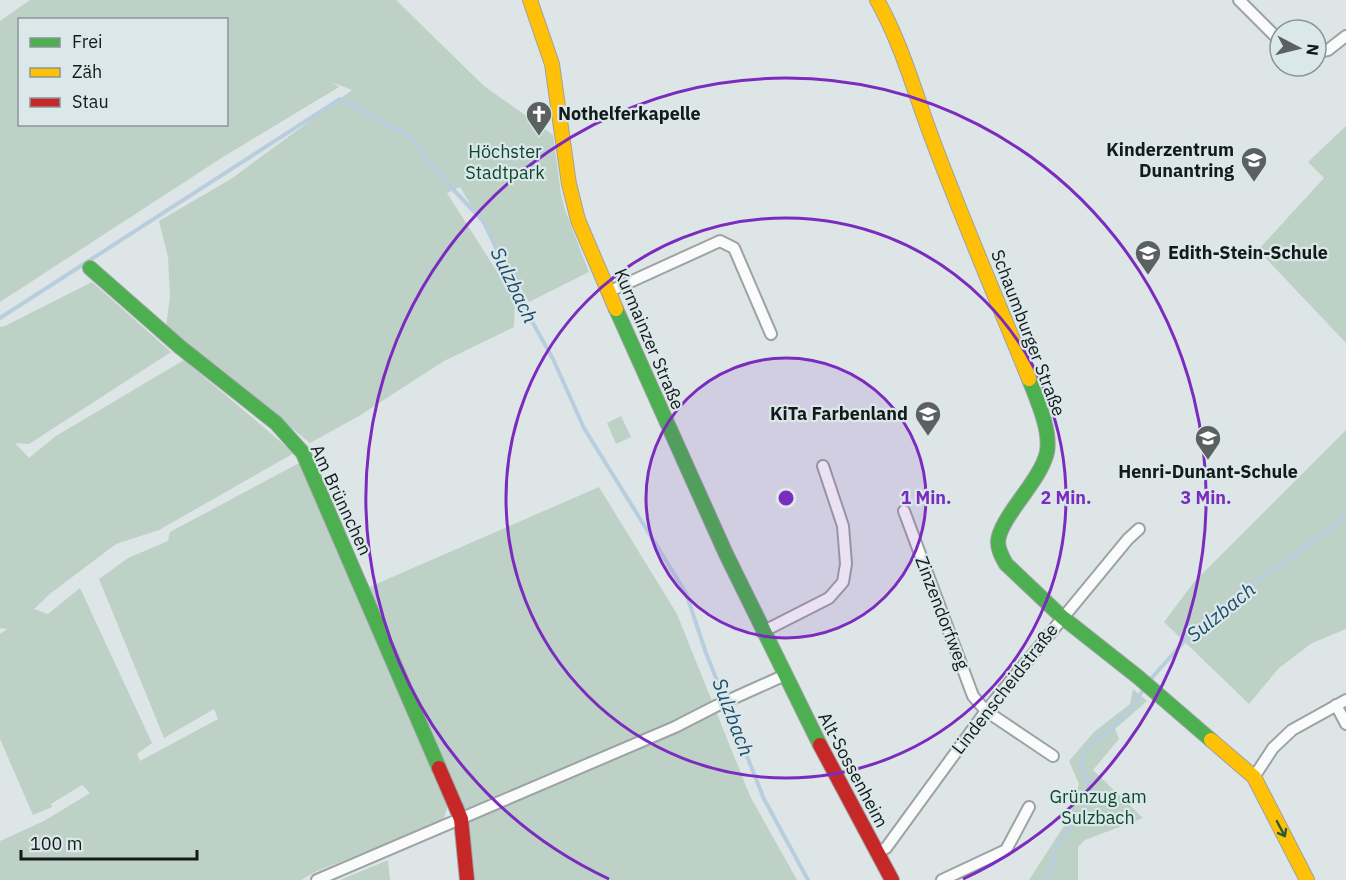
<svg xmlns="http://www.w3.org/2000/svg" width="1346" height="880" viewBox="0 0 1346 880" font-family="'IBM Plex Sans',sans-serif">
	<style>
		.green { fill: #bdd1c7; fill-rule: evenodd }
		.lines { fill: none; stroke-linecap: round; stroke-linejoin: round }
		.stream { stroke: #b8cede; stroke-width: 4 }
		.street-casing { stroke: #9da2a3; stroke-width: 14 }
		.fast-casing { stroke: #9da2a3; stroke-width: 16 }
		.slow-casing { stroke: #9da2a3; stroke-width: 16 }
		.jam-casing { stroke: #9da2a3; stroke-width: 16 }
		.street { stroke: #fafbfb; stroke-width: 10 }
		.fast { stroke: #4caf50; stroke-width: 14 }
		.slow { stroke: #ffc107; stroke-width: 14 }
		.jam { stroke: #c62828; stroke-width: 14 }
		.oneway { stroke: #2d5c32 }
		.ring { fill: none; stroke: #7b2cbf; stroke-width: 3 }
		.labels { text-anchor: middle; stroke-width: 4.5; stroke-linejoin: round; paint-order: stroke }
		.poi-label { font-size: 18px; font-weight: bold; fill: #141919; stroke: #dbe8e9; text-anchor: start }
		.park-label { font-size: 18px; fill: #0e472d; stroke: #dbe8e9 }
		.street-label { font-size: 18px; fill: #141919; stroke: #dbe8e9 }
		.water-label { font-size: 20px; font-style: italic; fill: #1e4b6c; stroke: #dbe8e9 }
		.centre { fill: #7b2cbf; stroke: #dbe8e9; stroke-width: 3 }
		.ring-label { font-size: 18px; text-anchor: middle; font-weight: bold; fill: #7b2cbf; stroke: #dbe8e9; stroke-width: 4.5; stroke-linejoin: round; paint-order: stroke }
	</style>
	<rect width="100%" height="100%" fill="#dee5e6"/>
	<path class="green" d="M30,0H396L484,86L553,135L561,194L565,210L589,272L529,302L460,187L447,193L515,300L514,327L444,361L359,416L310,443L166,327L170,297L168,257L159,221L231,179L352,90L331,82L339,87L223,157L0,302V21ZM20,20H226V124H20Z
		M1346,126V343L1258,250L1324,178L1308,162Z
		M92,282L171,352L29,444L15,443L29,458L56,436L184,360L294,453L159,530L116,544L51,593L34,609L48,614L80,588L152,743L137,754L140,761L218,719L214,709L164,738L99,579L128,558L168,541L170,532L301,462L448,805L443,821L317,871L301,880H0V841L44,821L90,793L82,785L51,804L52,807L33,815L0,739V634L7,629L0,628V327L5,326Z
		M621,416L631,437L616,444L607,423Z
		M1346,430V629L1312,643L1279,668L1249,704L1164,622L1194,582Z
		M599,487L677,614L750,796L797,880H473L468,824L367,588Z
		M1133,689L1147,701L1115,729L1119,739L1093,770L1143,818L1085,840L1078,847V880H1029L1069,818L1079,784L1069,761L1094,732L1130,704Z
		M388,860L390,880H340Z"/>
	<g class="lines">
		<path class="stream" d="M0,318L340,99L408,135L447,183L484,222L519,298L553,359L584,428L686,593L706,653L764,799L808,880
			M1149,681L1197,627L1253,584L1329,530L1346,513
			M1047,880L1057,846L1091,803V791L1080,763L1086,751L1128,713L1145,687"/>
		<g class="street-casing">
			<path id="street" d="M1239,0L1280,41
				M1316,53L1328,50L1346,36
				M608,292L720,241L734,248L771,334
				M904,511L973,696L986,711L1053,756
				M762,632L829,598L843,582L846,564L843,526L823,466
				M1336,705L1346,724
				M1254,777L1273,748L1292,730L1346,700
				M877,852L886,848L986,711L1128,539L1139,529
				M317,880L675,727L716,706L783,676
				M942,880L1006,850L1029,807"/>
		</g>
		<g class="fast-casing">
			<path id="fast" d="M90,268L180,347L276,423L303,453L439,768
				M616,309L726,554L820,745
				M1029,379C1037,400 1051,430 1047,452C1041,481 999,518 998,542C998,550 1002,557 1006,564L1062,617L1138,677L1211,740"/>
		</g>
		<g class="slow-casing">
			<path id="slow" d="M530,0L552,64L569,184L578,220L616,309
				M877,0C902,44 915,94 933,141C963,221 997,300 1029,379
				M1211,740L1254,777L1307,880"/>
		</g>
		<g class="jam-casing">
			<path id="jam" d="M820,745L892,880
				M439,768L461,819L467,880"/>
		</g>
		<use href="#street" class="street"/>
		<use href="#fast" class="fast"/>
		<use href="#slow" class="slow"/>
		<use href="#jam" class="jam"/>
	</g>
	<defs><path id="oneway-shaft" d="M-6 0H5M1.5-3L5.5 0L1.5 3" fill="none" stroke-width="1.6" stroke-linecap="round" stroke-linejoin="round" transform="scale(1.5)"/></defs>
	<use class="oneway" href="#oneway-shaft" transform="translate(1281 829) rotate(62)"/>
	<circle cx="786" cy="498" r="140" fill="#7b2cbf" fill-opacity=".12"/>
	<g class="ring">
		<circle cx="786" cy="498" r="140"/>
		<circle cx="786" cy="498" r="280"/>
		<path d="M609 879A420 420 0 1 1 963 879"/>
	</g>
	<defs>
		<g id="church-pin" transform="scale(1.35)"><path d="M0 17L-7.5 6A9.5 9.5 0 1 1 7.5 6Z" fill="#5b6061" stroke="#dbe8e9"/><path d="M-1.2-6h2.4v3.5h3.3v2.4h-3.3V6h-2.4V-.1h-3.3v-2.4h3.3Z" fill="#fff"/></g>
		<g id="school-pin" transform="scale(1.35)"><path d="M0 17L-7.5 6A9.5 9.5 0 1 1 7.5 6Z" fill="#5b6061" stroke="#dbe8e9"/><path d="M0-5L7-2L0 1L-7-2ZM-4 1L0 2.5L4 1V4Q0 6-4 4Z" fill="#fff"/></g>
	</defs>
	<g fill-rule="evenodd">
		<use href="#church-pin" x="539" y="114"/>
		<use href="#school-pin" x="1254" y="160"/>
		<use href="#school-pin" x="1148" y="253"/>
		<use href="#school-pin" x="928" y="414"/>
		<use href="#school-pin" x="1208" y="438"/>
	</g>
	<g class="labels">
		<g class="poi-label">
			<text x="558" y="120">Nothelferkapelle</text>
			<text x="1234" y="156" text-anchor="end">Kinderzentrum<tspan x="1234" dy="21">Dunantring</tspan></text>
			<text x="1168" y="259">Edith-Stein-Schule</text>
			<text x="908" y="420" text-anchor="end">KiTa Farbenland</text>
			<text x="1208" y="478" text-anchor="middle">Henri-Dunant-Schule</text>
		</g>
		<g class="park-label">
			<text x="505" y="158">Höchster<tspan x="505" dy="21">Stadtpark</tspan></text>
			<text x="1098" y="803">Grünzug am<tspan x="1098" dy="21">Sulzbach</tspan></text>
		</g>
		<g class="street-label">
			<text transform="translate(1028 333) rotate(69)" y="6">Schaumburger Straße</text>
			<text transform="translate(649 339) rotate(67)" y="6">Kurmainzer Straße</text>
			<text transform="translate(341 500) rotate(65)" y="6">Am Brünnchen</text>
			<text transform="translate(942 613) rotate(69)" y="6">Zinzendorfweg</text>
			<text transform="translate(1005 689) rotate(-52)" y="6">Lindenscheidstraße</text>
			<text transform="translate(853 770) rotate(62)" y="6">Alt-Sossenheim</text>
		</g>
		<g class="water-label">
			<text transform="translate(514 285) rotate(64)" y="7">Sulzbach</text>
			<text transform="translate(1221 612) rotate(-39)" y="7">Sulzbach</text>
			<text transform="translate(733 717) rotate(69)" y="7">Sulzbach</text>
		</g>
	</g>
	<circle cx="786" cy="498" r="9" class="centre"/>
	<g class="ring-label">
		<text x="926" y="504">1 Min.</text>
		<text x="1066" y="504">2 Min.</text>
		<text x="1206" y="504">3 Min.</text>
	</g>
	<rect x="18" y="18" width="210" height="108" fill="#dbe8e9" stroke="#8b9596" stroke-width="1.5"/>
	<rect x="30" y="38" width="30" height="9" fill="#4caf50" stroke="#8b9596" stroke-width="1.5"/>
	<text x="72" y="48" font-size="18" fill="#141919">Frei</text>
	<rect x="30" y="68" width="30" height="9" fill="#ffc107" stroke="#8b9596" stroke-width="1.5"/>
	<text x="72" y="78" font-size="18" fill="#141919">Zäh</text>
	<rect x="30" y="98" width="30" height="9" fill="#c62828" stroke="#8b9596" stroke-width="1.5"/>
	<text x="72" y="108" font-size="18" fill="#141919">Stau</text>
	<g transform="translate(1298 48) rotate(97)"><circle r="28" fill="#dbe8e9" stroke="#8b9596" stroke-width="1.5"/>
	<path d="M0-4.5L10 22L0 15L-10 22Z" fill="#5b6061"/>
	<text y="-9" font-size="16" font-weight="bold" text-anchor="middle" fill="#141919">N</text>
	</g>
	<path d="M21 850v9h176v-9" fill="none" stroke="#141919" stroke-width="3"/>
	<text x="30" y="850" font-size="18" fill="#141919" stroke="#dbe8e9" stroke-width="4.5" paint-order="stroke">100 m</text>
</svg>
